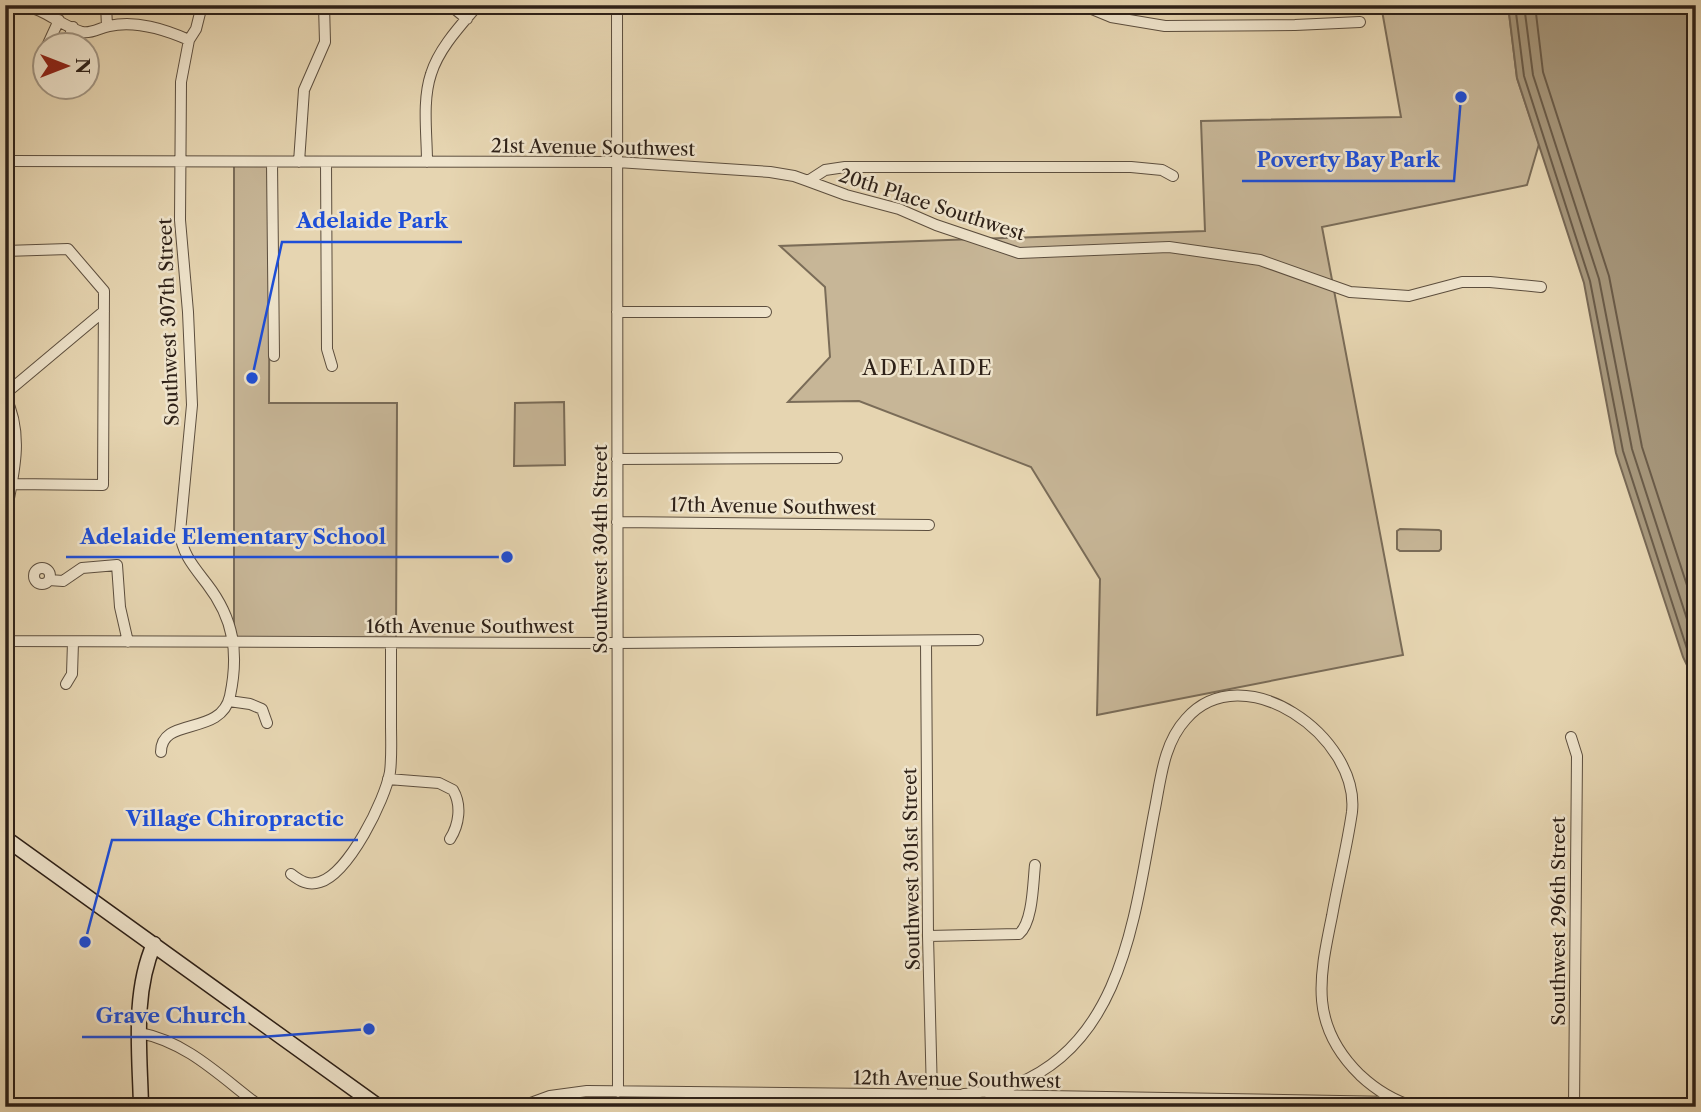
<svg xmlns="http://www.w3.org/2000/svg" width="1701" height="1112" viewBox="0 0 1701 1112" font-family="'Libre Caslon Text',serif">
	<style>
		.green { fill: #c7b697; stroke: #7a6c58; stroke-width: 2 }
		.water { fill: #a7987d; stroke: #776855; stroke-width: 2 }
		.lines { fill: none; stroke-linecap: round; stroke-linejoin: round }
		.shore { stroke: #6a5c4a; stroke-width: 2 }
		.street-casing { stroke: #5c4e3e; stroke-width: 12 }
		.secondary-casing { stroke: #2e2118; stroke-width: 17 }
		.street { stroke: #efe4cc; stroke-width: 10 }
		.secondary { stroke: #efe4cc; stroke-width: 14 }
		.labels { text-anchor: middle; stroke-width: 5; stroke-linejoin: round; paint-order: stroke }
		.street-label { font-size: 19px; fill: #2e2118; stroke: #efe4cc }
		.neighbourhood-label { font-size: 21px; letter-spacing: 2px; fill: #2e2118; stroke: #efe4cc }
		.leader { fill: none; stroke: #1d4ed8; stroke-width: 2.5 }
		.callout-dot { fill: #1d4ed8; stroke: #efe4cc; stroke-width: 2.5 }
		.callout-label { font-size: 21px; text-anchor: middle; font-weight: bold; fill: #1d4ed8; stroke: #efe4cc; stroke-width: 5; stroke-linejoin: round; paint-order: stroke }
	</style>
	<rect width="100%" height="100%" fill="#e6d5b1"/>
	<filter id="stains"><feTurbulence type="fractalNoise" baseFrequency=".00286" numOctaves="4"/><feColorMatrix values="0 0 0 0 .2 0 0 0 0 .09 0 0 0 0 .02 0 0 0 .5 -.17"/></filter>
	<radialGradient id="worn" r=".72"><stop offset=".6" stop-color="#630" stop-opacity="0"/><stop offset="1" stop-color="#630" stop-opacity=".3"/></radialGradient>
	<path class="green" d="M1381,5H1508L1517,78L1539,144L1527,185L1322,227L1403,655L1097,715L1100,579L1031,467L859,401L788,402L830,357L825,287L780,246L1205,231L1201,121L1401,117Z
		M234,162H270L269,403H397L396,643H234Z
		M564,402L565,465L514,466L515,403Z
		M1400,529L1439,530L1441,531V549L1439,551H1400L1397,549V531Z"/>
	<path class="water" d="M1508,5H1696V684L1683,657L1616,453L1584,283L1517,78Z"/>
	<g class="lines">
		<path class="shore" d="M1515,5L1524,76L1590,281L1623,451L1689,655L1696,668
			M1524,5L1533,75L1599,279L1632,449L1696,647
			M1535,5L1543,72L1609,276L1642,447L1696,613"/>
		<g class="street-casing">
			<path id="street" d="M22,5C45,9 61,26 82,32C92,34 99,28 109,26C136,20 164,29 189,40
				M106,5L107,26
				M450,5L467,19
				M617,5L618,1092
				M1082,5L1111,17L1165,26L1295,25L1360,22
				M47,46L59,20
				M66,46L73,27
				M5,161L617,162L770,172L794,176L808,181L825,170L845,167H1131L1162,170L1173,176
				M272,162L274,356
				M299,162L304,90L325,42L324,5
				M326,162L327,349L332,366
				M427,162C427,134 422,101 431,74C439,48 461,25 478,5
				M808,181L846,195L899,209L936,225L1019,253L1169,247L1260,260L1350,292L1409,296L1462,282H1490L1541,287
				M5,251L68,249L104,291L103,485L12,484
				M617,312H766
				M5,394L104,311
				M5,396C25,435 13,477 5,518
				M617,459L837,458
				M5,519L7,641
				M617,522L929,525
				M34 576a8 8 0 1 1 16 0a8 8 0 1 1-16 0Z
				M49,580L63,581L82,568L117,565L120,607L128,642
				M5,641L617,643L978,640
				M926,642L928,936L932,1095
				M66,684L72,674L73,642
				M229,701L250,704L262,709L267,723
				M1571,737L1577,756L1574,1107
				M161,752C161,716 221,737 230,696C239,653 234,619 207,584C194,567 182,554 180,532L192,405L188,312L180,220L181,82L189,40L196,29L202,5
				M388,779L439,783L453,790C462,805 459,825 450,839
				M291,874C300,881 308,886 320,882C349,873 385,800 390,772C392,756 391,740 391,724C391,697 391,670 391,643
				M928,936L1019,934C1033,922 1033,883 1035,865
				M140,1033C188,1042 223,1079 261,1107
				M964,1094C980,1092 996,1091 1011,1086C1125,1045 1135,909 1155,808C1161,777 1164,743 1186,719C1243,654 1360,737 1352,812C1347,847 1338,882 1332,916C1319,979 1309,1025 1360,1075C1376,1090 1394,1101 1415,1107
				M990,1095L1395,1102
				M1574,1106L1596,1107
				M520,1107L550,1096L587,1091L968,1095"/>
		</g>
		<g class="secondary-casing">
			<path id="secondary" d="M5,838L379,1107
				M141,1107C140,1054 132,994 154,944"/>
		</g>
		<use href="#street" class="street"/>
		<use href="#secondary" class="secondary"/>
	</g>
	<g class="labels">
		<g class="street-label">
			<text transform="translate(593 147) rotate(1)" y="7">21st Avenue Southwest</text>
			<text transform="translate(932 204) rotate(18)" y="7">20th Place Southwest</text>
			<text transform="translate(168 322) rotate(-92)" y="7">Southwest 307th Street</text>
			<text transform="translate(773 506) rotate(1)" y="7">17th Avenue Southwest</text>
			<text transform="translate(600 549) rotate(-90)" y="7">Southwest 304th Street</text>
			<text x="470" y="633">16th Avenue Southwest</text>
			<text transform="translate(911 869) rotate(-91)" y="7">Southwest 301st Street</text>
			<text transform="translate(1558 921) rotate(-90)" y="7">Southwest 296th Street</text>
			<text transform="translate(957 1079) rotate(1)" y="7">12th Avenue Southwest</text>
		</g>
		<g class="neighbourhood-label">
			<text x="928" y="375">ADELAIDE</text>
		</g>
	</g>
	<path class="leader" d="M1461 97L1454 181H1242M252 378L282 242H462M507 557L400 557H66M85 942L112 840H358M369 1029L261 1037H82"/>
	<g class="callout-dot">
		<circle cx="1461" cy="97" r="7"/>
		<circle cx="252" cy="378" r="7"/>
		<circle cx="507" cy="557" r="7"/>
		<circle cx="85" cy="942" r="7"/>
		<circle cx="369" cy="1029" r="7"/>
	</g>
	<g class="callout-label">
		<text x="1348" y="167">Poverty Bay Park</text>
		<text x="372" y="228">Adelaide Park</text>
		<text x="233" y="544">Adelaide Elementary School</text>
		<text x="235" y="826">Village Chiropractic</text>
		<text x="171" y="1023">Grave Church</text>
	</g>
	<rect width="1701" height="1112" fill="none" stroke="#e6d5b1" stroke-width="28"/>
	<rect x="7" y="7" width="1687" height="1098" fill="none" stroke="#2e2118" stroke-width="3.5"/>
	<rect x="14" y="14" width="1673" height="1084" fill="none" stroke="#2e2118" stroke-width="2"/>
	<g transform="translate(66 66) rotate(90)"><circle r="33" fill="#efe4cc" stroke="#a29684" stroke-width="2"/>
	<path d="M0-5L12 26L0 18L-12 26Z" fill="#8f2418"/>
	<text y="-10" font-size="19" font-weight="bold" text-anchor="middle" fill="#2e2118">N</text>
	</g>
	<rect width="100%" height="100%" filter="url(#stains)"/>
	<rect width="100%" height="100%" fill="url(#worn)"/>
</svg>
